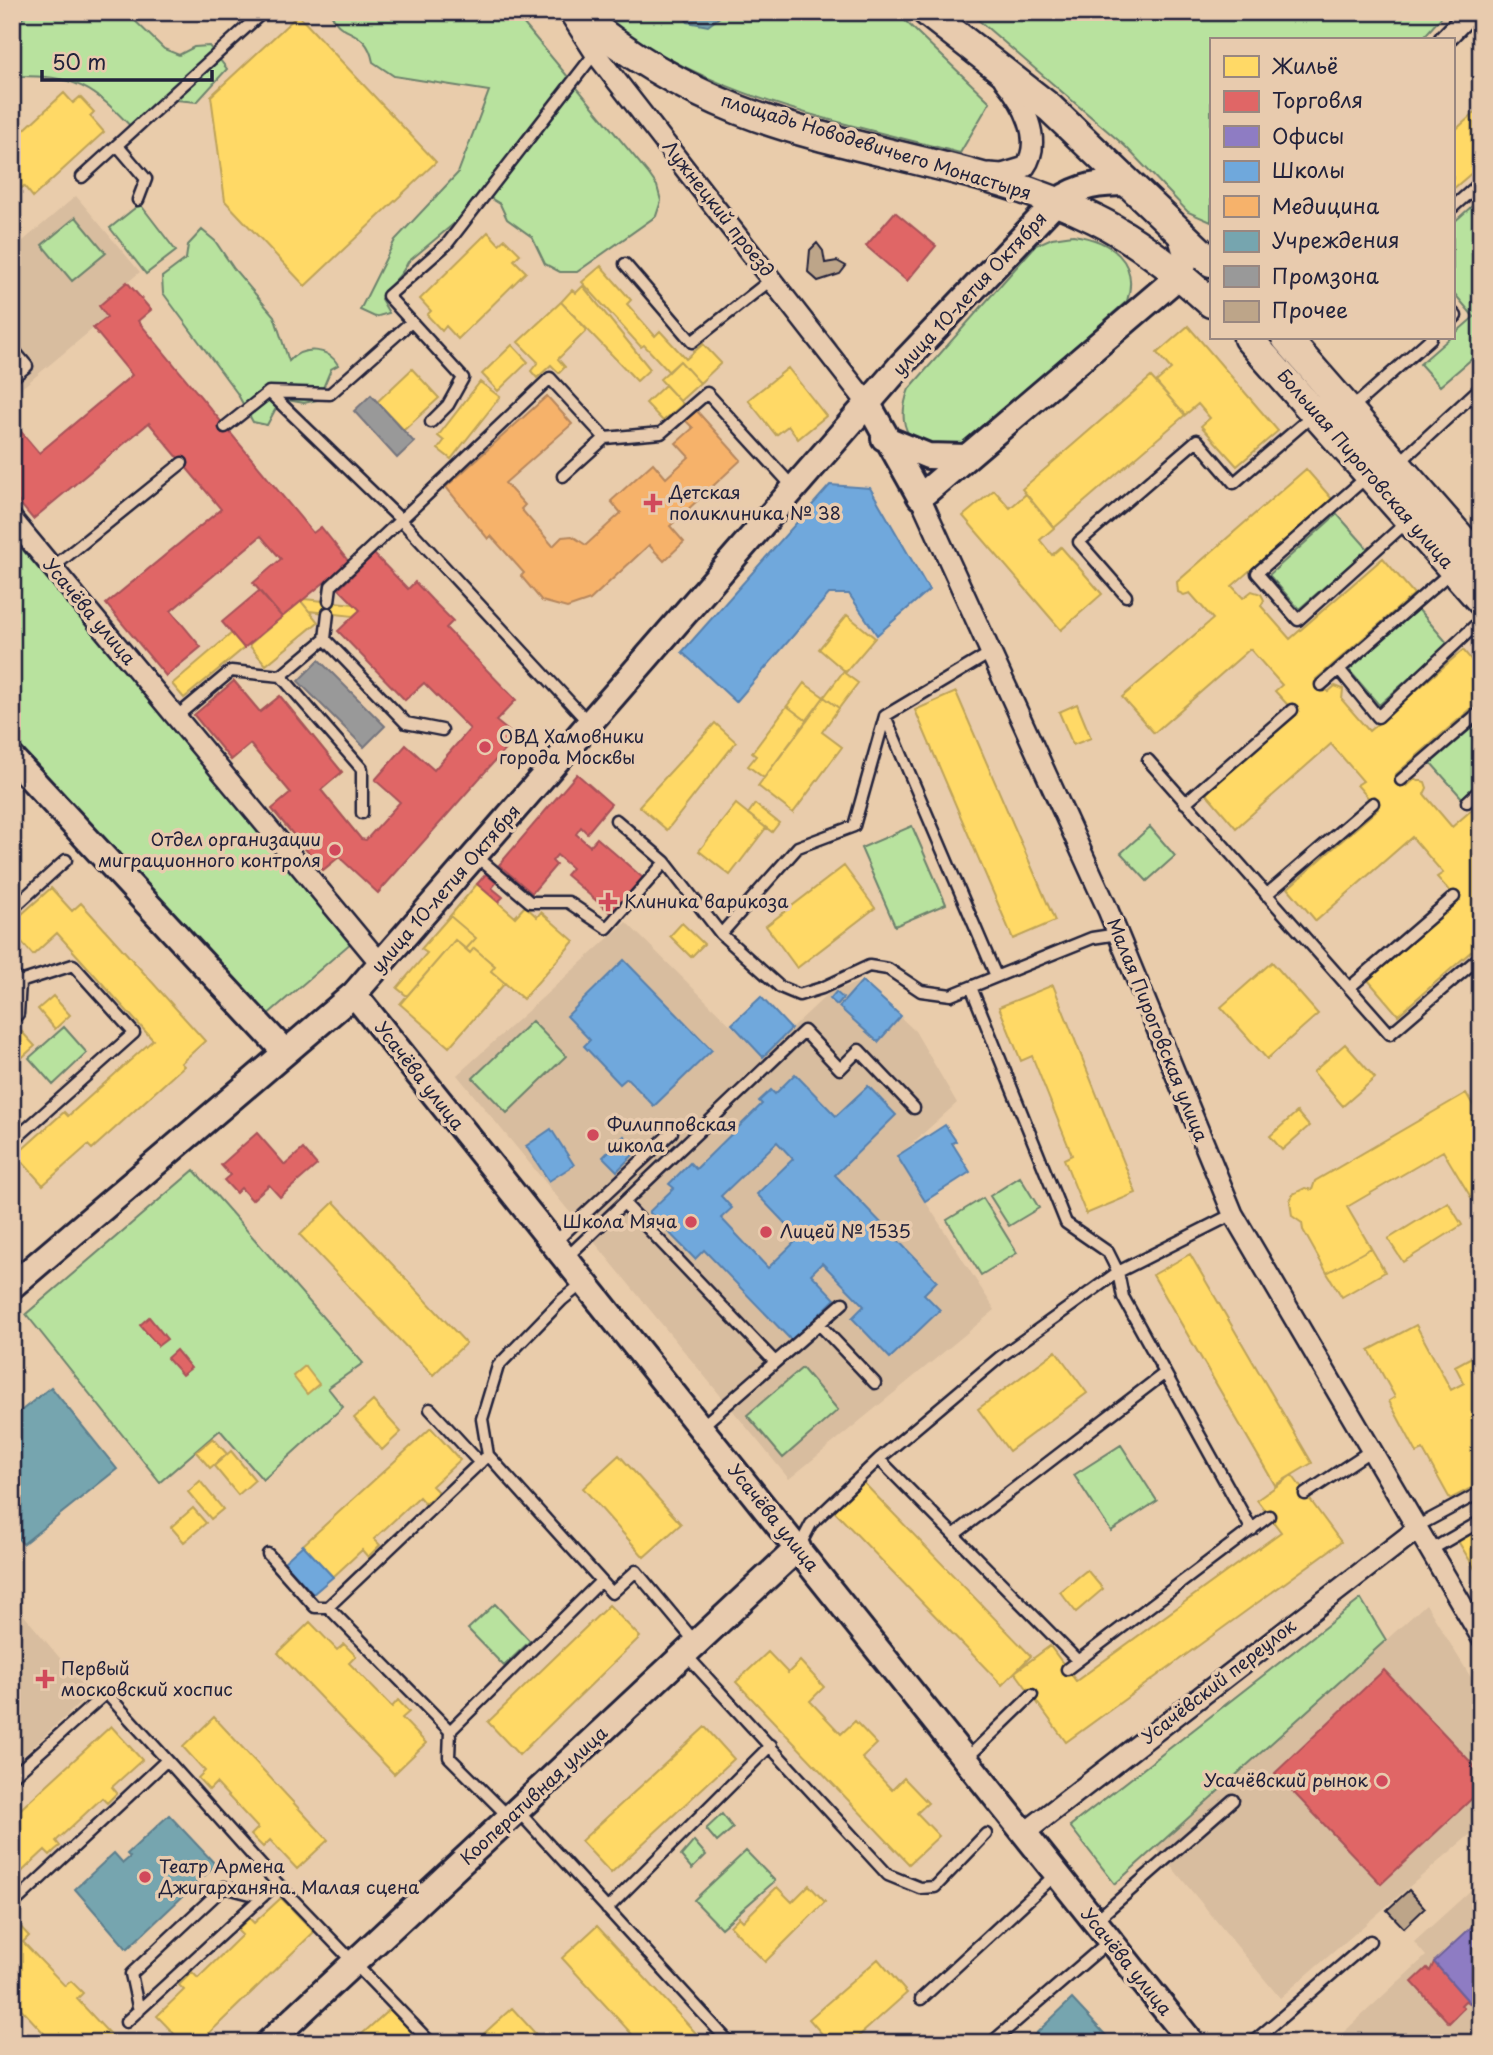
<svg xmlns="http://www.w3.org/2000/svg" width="1493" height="2055" viewBox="0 0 1493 2055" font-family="'Playpen Sans',sans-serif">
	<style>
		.built { fill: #d8bd9f }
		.green { fill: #b8e29e; stroke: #6d826c; stroke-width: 2 }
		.homes { fill: #ffd966; stroke: #bda259; stroke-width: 2 }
		.shops { fill: #e06666; stroke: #a75259; stroke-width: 2 }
		.offices { fill: #8e7cc3; stroke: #6e619a; stroke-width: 2 }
		.schools { fill: #6fa8dc; stroke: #5880ac; stroke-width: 2; fill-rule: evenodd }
		.health { fill: #f6b26b; stroke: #b6875d; stroke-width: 2 }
		.public { fill: #76a5af; stroke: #5d7e8c; stroke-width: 2 }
		.industry { fill: #999; stroke: #75757d; stroke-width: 2 }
		.building { fill: #bda589; stroke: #22223b; stroke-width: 2 }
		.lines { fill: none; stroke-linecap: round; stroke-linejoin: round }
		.service-casing { stroke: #22223b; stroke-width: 15 }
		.minor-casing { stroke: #22223b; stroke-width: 24 }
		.tertiary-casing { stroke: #22223b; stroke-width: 30 }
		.secondary-casing { stroke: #22223b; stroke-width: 33 }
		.service { stroke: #e8cbae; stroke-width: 10 }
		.minor { stroke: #e8cbae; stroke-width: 19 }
		.tertiary { stroke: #e8cbae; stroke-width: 24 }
		.secondary { stroke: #e8cbae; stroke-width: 28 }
		.poi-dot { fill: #d1495b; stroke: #e8cbae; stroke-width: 2.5 }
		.labels { text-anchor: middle; stroke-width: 7; stroke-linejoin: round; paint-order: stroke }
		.street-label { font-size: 18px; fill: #22223b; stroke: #e8cbae }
		.poi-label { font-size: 18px; fill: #22223b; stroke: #e8cbae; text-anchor: start }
	</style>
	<rect width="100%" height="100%" fill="#e9ccab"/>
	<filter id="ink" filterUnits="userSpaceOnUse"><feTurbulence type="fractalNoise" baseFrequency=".0143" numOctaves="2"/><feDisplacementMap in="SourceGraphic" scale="14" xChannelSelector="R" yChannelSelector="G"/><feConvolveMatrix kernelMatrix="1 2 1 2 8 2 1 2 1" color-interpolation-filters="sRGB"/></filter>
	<g filter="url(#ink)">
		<path class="built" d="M76,196L140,272L99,306L107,317L12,396V242L17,246Z
			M626,922L762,1056L829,993L862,981L915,1031L957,1103L897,1157L995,1310L789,1479L457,1075Z
			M12,1601L90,1694L12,1766Z
			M1426,1604L1481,1694V1825L1280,1998L1156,1848Z
			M1481,1881V2043H1332L1426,1956L1414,1942Z"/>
		<path class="green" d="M30,12H126L164,49L179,55L194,47L209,46L227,69L197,102L176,100L136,132C93,86 76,75 12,76V27Z
			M331,12H514L648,173L657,186L661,201L656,216L577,272H560L545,264L532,237L507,219L500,204L487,196L408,262C401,279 389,283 381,299L389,313L375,317L360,310L395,240L458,173L489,91L394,76L373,62C366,25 338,39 331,12Z
			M598,12H896L990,102L960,153C830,119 706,98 598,12Z
			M969,12H1446L1421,40H1211V222L1188,212L1125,146Z
			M1481,198V351L1440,386L1420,364L1474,317L1453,292V223Z
			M140,204L176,251L146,274L110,228Z
			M76,217L106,253L72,281L42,245Z
			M202,230L215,241L234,269L274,316L289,361C302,346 328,347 338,365L331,369L318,400L304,403L287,400L275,410L267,425L253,422L237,393L163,293L162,277L186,259L188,245Z
			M1073,235C1110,240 1140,261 1127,301L965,443C920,460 891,435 909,389L1036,245L1052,238Z
			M1337,514L1368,549L1299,609L1269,575Z
			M12,537L352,942L266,1016L251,1004L12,743Z
			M1418,609L1448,644L1379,705L1349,670Z
			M1481,720V781L1462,798L1431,763Z
			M912,826L946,904L895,926L861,848Z
			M1150,827L1175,856L1147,881L1121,853Z
			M532,1021L566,1056L507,1113L473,1078Z
			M64,1027L87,1053L53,1085L29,1058Z
			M194,1170L363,1363L328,1388L343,1407L263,1480L220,1430L160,1482L26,1314Z
			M1020,1177L1039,1208L1009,1226L990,1196Z
			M983,1198L1017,1253L981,1275L947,1220Z
			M802,1368L838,1410L783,1458L747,1415Z
			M1121,1445L1157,1501L1111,1531L1074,1475Z
			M1361,1599L1386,1640L1115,1884L1070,1826Z
			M495,1604L530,1641L504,1666L468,1629Z
			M722,1814L733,1828L717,1842L706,1829Z
			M694,1841L706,1855L692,1869L681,1856Z
			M746,1851L775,1881L721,1928L694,1900Z"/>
		<path class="homes" d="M298,15L436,162L305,286L225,201L211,96Z
			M64,93L73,103L80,97L94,112L90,116L104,132L33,197L24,186L18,191L12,185V141Z
			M1481,107V165L1453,189V132Z
			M488,232L499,244L505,239L520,254L514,260L526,272L458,339L446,326L442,331L427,315L431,311L420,299Z
			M601,266L631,300L627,304L655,336L660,331L686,359L703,344L721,363L700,383L680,361L669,372L644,345L641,347L582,282Z
			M583,286L650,369L637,381L561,302L572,290L576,293Z
			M561,302L587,330L558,359L565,367L559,373L551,365L537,378L531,371L538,362L518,342Z
			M1188,326L1278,431L1237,466L1201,426L1210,418L1198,404L1185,415L1156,382L1171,369L1157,353Z
			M512,345L528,362L498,391L482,374Z
			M680,361L700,383L680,401L660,379Z
			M788,368L826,416L798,439L788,426L776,435L748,400Z
			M412,369L439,398L404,430L377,402Z
			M1151,377L1185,415L1054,528L1022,489Z
			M480,382L500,397L451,459L438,449L444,441L438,436Z
			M665,385L683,404L663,421L646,403Z
			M1481,391V415L1469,402Z
			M1306,469L1332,499L1232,586L1243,598L1252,591L1261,594L1264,600L1261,606L1290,639L1383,558L1414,594L1316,679L1328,692L1335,686L1343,689L1342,700L1369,731L1463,650L1481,671V700L1396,774L1407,786L1415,779L1425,782L1427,788L1424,794L1452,827L1481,802V943L1398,1015L1368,980L1458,901L1437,877L1443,873L1412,837L1316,921L1288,888L1378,809L1357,785L1363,781L1331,744L1236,828L1206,793L1296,714L1275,691L1282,685L1250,649L1154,733L1122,697L1213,619L1190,593L1184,595L1178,592L1177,582Z
			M994,490L1010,508L1026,494L1054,528L1040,540L1052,555L1061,547L1102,594L1061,630L963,516Z
			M304,599L354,604L360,610L353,616L309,611L301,601Z
			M301,601L318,622L266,665L249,645Z
			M847,615L875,638L846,672L819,649Z
			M232,633L244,648L184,698L172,684Z
			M843,672L858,683L839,708L824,697Z
			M234,681L260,712L280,696L342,772L321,790L361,839L323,870L272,809L291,793L250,744L231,760L194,715Z
			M804,683L824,697L807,721L787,706Z
			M956,692L1055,921L1013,939L915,710Z
			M824,697L839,708L822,732L842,747L793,813L758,786Z
			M1077,704L1091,738L1073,745L1059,712Z
			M787,706L807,721L764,778L748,766L756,756L752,753Z
			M715,723L736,742L667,830L639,806Z
			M736,804L766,828L730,875L699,851Z
			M755,804L779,823L772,832L748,814Z
			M844,866L875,908L797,968L766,926Z
			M477,884L515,917L525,906L537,917L541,912L574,941L523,999L491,971L495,966L474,948L470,953L466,949L476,938L450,916Z
			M51,888L72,911L81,903L205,1041L181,1063L184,1066L92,1149L88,1145L43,1185L16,1155L64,1112L68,1116L153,1040L57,933L33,955L12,931V923Z
			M450,916L476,938L466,949L455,940L407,996L397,988L427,953L421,949Z
			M682,923L704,944L691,957L670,936Z
			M455,940L470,953L474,948L495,966L491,971L505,983L449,1047L400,1004Z
			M1272,962L1318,1014L1267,1059L1221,1007Z
			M1053,985L1136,1193L1086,1214L1064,1159L1072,1155L1032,1056L1021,1061L999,1007Z
			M53,996L70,1015L55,1029L38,1009Z
			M21,1031L35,1046L18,1061L12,1054V1039Z
			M1345,1044L1375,1078L1343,1106L1313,1072Z
			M1466,1093L1481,1119V1214L1443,1151L1347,1207L1371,1248L1327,1273L1303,1230L1302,1223L1292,1216L1290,1201L1293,1194L1305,1188L1312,1190L1315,1181Z
			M1297,1112L1309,1126L1282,1150L1270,1136Z
			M334,1202L466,1343L433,1375L300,1235Z
			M1448,1202L1462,1225L1403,1262L1388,1239Z
			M1371,1248L1385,1272L1342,1297L1327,1273Z
			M1190,1254L1312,1463L1275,1485L1153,1275Z
			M1416,1325L1451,1390L1464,1383L1455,1366L1481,1352V1415L1472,1420L1481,1437V1483L1450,1499L1423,1450L1417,1453L1389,1401L1395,1397L1369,1350Z
			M1056,1351L1087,1393L1009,1451L978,1409Z
			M305,1366L319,1384L307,1394L293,1376Z
			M373,1401L401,1432L382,1450L354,1418Z
			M431,1428L460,1460L432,1486L438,1492L425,1504L419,1497L374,1539L380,1545L368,1557L362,1550L333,1577L303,1545Z
			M213,1438L227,1454L210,1468L196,1452Z
			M231,1451L255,1480L238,1495L214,1466Z
			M619,1455L681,1524L644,1557L583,1488Z
			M1292,1475L1341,1542L1066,1742L1015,1672L1050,1646L1076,1681L1281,1532L1257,1500Z
			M200,1481L223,1509L211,1519L188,1492Z
			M862,1481L1031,1656L1002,1685L833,1510Z
			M193,1508L206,1523L184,1542L171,1527Z
			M1481,1528V1579L1458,1541Z
			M1087,1570L1103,1589L1076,1612L1060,1592Z
			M609,1605L640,1637L519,1755L488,1722Z
			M310,1622L337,1650L344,1644L356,1656L349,1663L392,1707L398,1700L409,1712L402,1718L426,1743L394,1774L278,1653Z
			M768,1652L788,1673L800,1661L824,1687L810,1701L841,1734L855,1721L877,1744L862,1758L892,1790L904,1778L928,1803L917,1813L939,1836L909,1864L736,1682Z
			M214,1717L328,1840L297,1869L270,1840L263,1847L251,1835L258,1828L216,1783L209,1790L198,1778L205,1771L183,1747Z
			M111,1726L142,1760L112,1787L117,1793L107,1803L102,1798L56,1841L60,1846L55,1850L50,1855L45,1850L15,1878L12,1875V1817Z
			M705,1727L734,1759L611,1873L581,1841Z
			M809,1885L825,1902L765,1962L730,1926L739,1917L743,1921L777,1887L792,1902Z
			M281,1898L314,1932L199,2043H183L157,2016L184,1990L179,1985L192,1972L198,1978L242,1935L237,1930L249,1918L254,1923Z
			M17,1923L29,1936L23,1942L65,1986L71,1981L83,1993L77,1999L118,2043L123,2037L129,2043H53L12,1999V1928Z
			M597,1926L705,2043H640L562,1958Z
			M878,1959L907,1993L851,2043H830L809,2019Z
			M391,2008L421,2043H352Z
			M512,2008L544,2043H479L477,2040Z"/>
		<path class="shops" d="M895,212L936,246L907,281L866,246Z
			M127,282L151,310L138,321L313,533L321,527L349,562L282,617L253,583L281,559L261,536L171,611L201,647L166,676L106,604L221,509L149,423L33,519L12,494V421L39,453L132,375L93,328L107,317L99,306Z
			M374,554L408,589L415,582L432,600L453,621L446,628L516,700L496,721L516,737L378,893L339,857L323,870L272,809L291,793L250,744L231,760L194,715L234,681L260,712L280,696L342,772L321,790L361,839L366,840L400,802L375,780L406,745L434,770L470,729L424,683L405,700L338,631L360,610L339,589Z
			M259,591L282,617L244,648L222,622Z
			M577,774L611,804L587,833L581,827L576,834L590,846L597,838L643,878L612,914L566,875L572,868L557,855L552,861L556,865L532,893L499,865Z
			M486,874L496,883L492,888L503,897L498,902L477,884Z
			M257,1133L285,1165L303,1149L317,1165L280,1197L269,1185L252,1200L241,1188L236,1193L224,1180L230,1175L221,1165Z
			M149,1317L167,1339L158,1346L140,1325Z
			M176,1350L191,1368L182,1375L167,1358Z
			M1384,1670L1481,1773V1790L1381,1884L1275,1773Z
			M1434,1962L1470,2003L1465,2001L1461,2005L1464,2008L1449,2023L1412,1982L1427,1968L1430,1971Z"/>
		<path class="offices" d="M1481,1918V1993L1470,2003L1434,1962Z"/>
		<path class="schools" d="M830,485L870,488L929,590L877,635L849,594H829L736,702L682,652Z
			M624,960L712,1050L654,1106L627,1078L620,1084L584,1046L590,1040L567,1016Z
			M862,981L901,1016L878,1042L839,1007Z
			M836,992L843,998L837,1005L830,999Z
			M761,997L791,1029L763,1057L732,1024Z
			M795,1074L836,1116L868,1086L896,1115L835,1175L937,1281L924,1294L940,1310L890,1358L852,1318L864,1306L822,1263L811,1274L835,1299L792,1341L704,1250L695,1259L649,1212L674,1188L669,1184L690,1163L696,1169L762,1104L759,1101L771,1090L775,1094ZM777,1142L793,1159L757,1194L799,1238L768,1268L721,1218L732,1208L721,1196Z
			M945,1125L956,1141L952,1143L970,1172L925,1201L897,1156Z
			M551,1129L574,1165L549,1181L526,1146Z
			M624,1136L638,1150L617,1171L603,1157Z
			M303,1545L333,1577L313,1594L284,1562Z"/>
		<path class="health" d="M547,396L572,424L505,483L525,505L521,509L553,546L562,537L572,536L586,545L621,513L611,501L653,463L666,478L689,457L676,443L693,428L685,420L696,410L741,460L670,526L684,542L664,561L649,545L590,600L567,608L542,601L521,576L524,573L491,536L488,539L446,487Z"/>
		<path class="public" d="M680,12H726L708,26L688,22Z
			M51,1387L117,1469L23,1544L12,1532V1418Z
			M169,1815L216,1865L127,1949L75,1889L114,1853L123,1863L130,1857L127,1854Z
			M1072,1999L1113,2043H1026Z"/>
		<path class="industry" d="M371,395L414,442L397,458L354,411Z
			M319,660L385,726L364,747L298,681Z"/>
		<path class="building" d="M817,243L823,251L825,263L837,261L846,266L840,274L818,281L808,272L810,250Z
			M1409,1890L1425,1908L1404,1928L1387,1910Z"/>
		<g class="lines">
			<g class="service-casing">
				<path id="service" d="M117,145L146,179L138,200
					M82,177L263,12
					M1453,207L1481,182
					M12,261L14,264
					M625,264L692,342L772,279
					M1453,313L1456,316L1453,319
					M12,348L27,366L12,378
					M269,392L400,519L588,722
					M1352,408L1431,338
					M431,422L448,405L463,378L388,296L447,244L595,53
					M225,427L269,392L330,394L411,322
					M1399,463L1481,387
					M1369,475L1257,573L1298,620L1409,520
					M563,476L605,438
					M52,568L182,463
					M1126,596L1079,542L1197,440L1234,483L1312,416
					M329,601L331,586L550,378L605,438L661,433L707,393L793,487
					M325,639L406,723L442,730
					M992,652L885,716L996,976
					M1339,669L1378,717L1481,620
					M281,676L362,769V813
					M1321,685L1453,570
					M885,716L854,826L798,847L721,934L780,987L799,995L822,988L869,966L888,969L921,991L951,995L1092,938L1118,934
					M176,717L231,671L281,676L325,639L328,613
					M1148,760L1390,1034L1481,956
					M1401,780L1481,711
					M1467,802L1481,789
					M1185,803L1292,710
					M476,856L530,902H568L607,928L665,862L616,820
					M665,862L721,934
					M1266,895L1373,803
					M12,909L66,860
					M12,974L20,982L18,1014L12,1019
					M971,987L1066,1223L1108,1252L1118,1272L1123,1297L1252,1530
					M1349,988L1454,897
					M12,1142L134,1033L73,965L20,982
					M624,1203L775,1362
					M555,1242L672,1132
					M567,1257L804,1031L840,1069L859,1050L914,1108
					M583,1283L562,1300L498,1366L482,1419L488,1455L612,1593L636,1571L696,1643
					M819,1324L875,1383
					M430,1409L480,1463
					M701,1427L843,1303
					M488,1455L328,1607L450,1731L601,1581
					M879,1459L1078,1661
					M1305,1494L1370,1451
					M1414,1528L1481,1492
					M955,1534L1165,1373
					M799,1547L811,1524L879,1459L1000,1357L1118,1272L1233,1214
					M1429,1551L1481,1521
					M268,1554L315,1607H328
					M686,1655L888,1875L920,1888L935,1887L986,1834
					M1067,1669L1269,1516
					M450,1731L449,1757L510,1818
					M967,1758L1032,1695
					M12,1777L106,1693L167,1760
					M518,1811L730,2043
					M277,1883L431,2043
					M12,1905L167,1760L277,1883L126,2022
					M607,1909L771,1745
					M1094,1922L1233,1800
					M921,1999L1055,1875
					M139,2011L131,1974L224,1887L262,1897
					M991,2043L1108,1942
					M1252,2043L1370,1941"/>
			</g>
			<g class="minor-casing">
				<path id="minor" d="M571,16L595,53L868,404
					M1444,40L1471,12
					M989,173L1002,174L1025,167C1044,139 1023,103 1004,80
					M920,497L1108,910L1233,1214L1481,1637
					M12,519L381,964
					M1023,1834L1416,1530"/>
			</g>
			<g class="tertiary-casing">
				<path id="tertiary" d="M868,404L920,497L1180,275L1187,257L1180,234
					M884,438L928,456L967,457
					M12,758L285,1052
					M354,994L1192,2043
					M12,1286L354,994L902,364L1056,202C1080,185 1100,183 1129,183
					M268,2043L798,1548"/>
			</g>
			<g class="secondary-casing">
				<path id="secondary" d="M575,12C625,53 679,86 739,110C854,155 984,163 1095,219C1138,240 1176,271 1211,303
					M927,12L1050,108L1211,262
					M1248,338L1481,601
					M1286,338L1481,561"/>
			</g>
			<use href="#service" class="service"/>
			<use href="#minor" class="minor"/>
			<use href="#tertiary" class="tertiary"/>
			<use href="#secondary" class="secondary"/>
		</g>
	</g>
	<g class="poi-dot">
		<path d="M649.5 492.5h7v7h7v7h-7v7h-7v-7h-7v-7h7z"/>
		<circle cx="485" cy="747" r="7"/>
		<circle cx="335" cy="850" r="7"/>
		<path d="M604.5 891.5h7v7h7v7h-7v7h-7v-7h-7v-7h7z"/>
		<circle cx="593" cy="1135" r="7"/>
		<circle cx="691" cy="1222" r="7"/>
		<circle cx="766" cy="1232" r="7"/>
		<path d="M41.5 1668.5h7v7h7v7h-7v7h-7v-7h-7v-7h7z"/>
		<circle cx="1382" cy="1781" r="7"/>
		<circle cx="145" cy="1877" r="7"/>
	</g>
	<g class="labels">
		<g class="street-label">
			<text transform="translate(876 147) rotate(17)" y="6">площадь Новодевичьего Монастыря</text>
			<text transform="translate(718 209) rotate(52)" y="6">Лужнецкий проезд</text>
			<text transform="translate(970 294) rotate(-47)" y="6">улица 10-летия Октября</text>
			<text transform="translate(1365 469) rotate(49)" y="6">Большая Пироговская улица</text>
			<text transform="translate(89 612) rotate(50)" y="6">Усачёва улица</text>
			<text transform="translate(446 889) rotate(-49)" y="6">улица 10-летия Октября</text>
			<text transform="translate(1157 1030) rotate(68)" y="6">Малая Пироговская улица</text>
			<text transform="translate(419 1076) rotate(52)" y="6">Усачёва улица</text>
			<text transform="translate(773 1518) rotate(51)" y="6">Усачёва улица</text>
			<text transform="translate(1219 1682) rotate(-38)" y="6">Усачёвский переулок</text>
			<text transform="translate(534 1796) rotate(-43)" y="6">Кооперативная улица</text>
			<text transform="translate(1126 1962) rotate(51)" y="6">Усачёва улица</text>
		</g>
		<g class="poi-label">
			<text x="669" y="499">Детская<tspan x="669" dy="21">поликлиника № 38</tspan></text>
			<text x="499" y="743">ОВД Хамовники<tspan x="499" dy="21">города Москвы</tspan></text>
			<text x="321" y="846" text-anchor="end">Отдел организации<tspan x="321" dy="21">миграционного контроля</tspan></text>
			<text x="624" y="908">Клиника варикоза</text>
			<text x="607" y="1131">Филипповская<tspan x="607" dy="21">школа</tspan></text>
			<text x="677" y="1228" text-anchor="end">Школа Мяча</text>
			<text x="780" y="1238">Лицей № 1535</text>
			<text x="61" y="1675">Первый<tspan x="61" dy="21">московский хоспис</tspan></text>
			<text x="1368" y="1787" text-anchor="end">Усачёвский рынок</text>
			<text x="159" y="1873">Театр Армена<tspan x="159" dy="21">Джигарханяна. Малая сцена</tspan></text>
		</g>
	</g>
	<rect width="1493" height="2055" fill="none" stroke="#e8cbae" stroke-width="42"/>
	<rect x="21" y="21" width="1451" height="2013" fill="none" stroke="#22223b" stroke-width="2.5" filter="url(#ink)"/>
	<rect x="1210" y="38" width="245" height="301" fill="#e8cbae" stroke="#998780" stroke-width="2"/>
	<rect x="1224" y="56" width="35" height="21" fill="#ffd966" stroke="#998780" stroke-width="2"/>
	<text x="1272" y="74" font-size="21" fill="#22223b">Жильё</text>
	<rect x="1224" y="91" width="35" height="21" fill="#e06666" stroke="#998780" stroke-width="2"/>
	<text x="1272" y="108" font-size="21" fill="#22223b">Торговля</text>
	<rect x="1224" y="126" width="35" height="21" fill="#8e7cc3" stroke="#998780" stroke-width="2"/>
	<text x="1272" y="144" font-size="21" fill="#22223b">Офисы</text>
	<rect x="1224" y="161" width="35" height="21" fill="#6fa8dc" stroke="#998780" stroke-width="2"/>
	<text x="1272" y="178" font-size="21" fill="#22223b">Школы</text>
	<rect x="1224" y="196" width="35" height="21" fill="#f6b26b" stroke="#998780" stroke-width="2"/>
	<text x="1272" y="214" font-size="21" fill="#22223b">Медицина</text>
	<rect x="1224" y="231" width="35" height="21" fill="#76a5af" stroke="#998780" stroke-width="2"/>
	<text x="1272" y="248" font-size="21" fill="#22223b">Учреждения</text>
	<rect x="1224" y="266" width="35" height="21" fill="#999999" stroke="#998780" stroke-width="2"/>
	<text x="1272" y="284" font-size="21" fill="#22223b">Промзона</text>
	<rect x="1224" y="301" width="35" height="21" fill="#bda589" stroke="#998780" stroke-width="2"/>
	<text x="1272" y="318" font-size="21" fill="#22223b">Прочее</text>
	<path d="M42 70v10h170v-10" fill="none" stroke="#22223b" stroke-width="3.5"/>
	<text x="52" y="70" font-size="21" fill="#22223b" stroke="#e8cbae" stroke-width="5" paint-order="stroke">50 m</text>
</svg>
